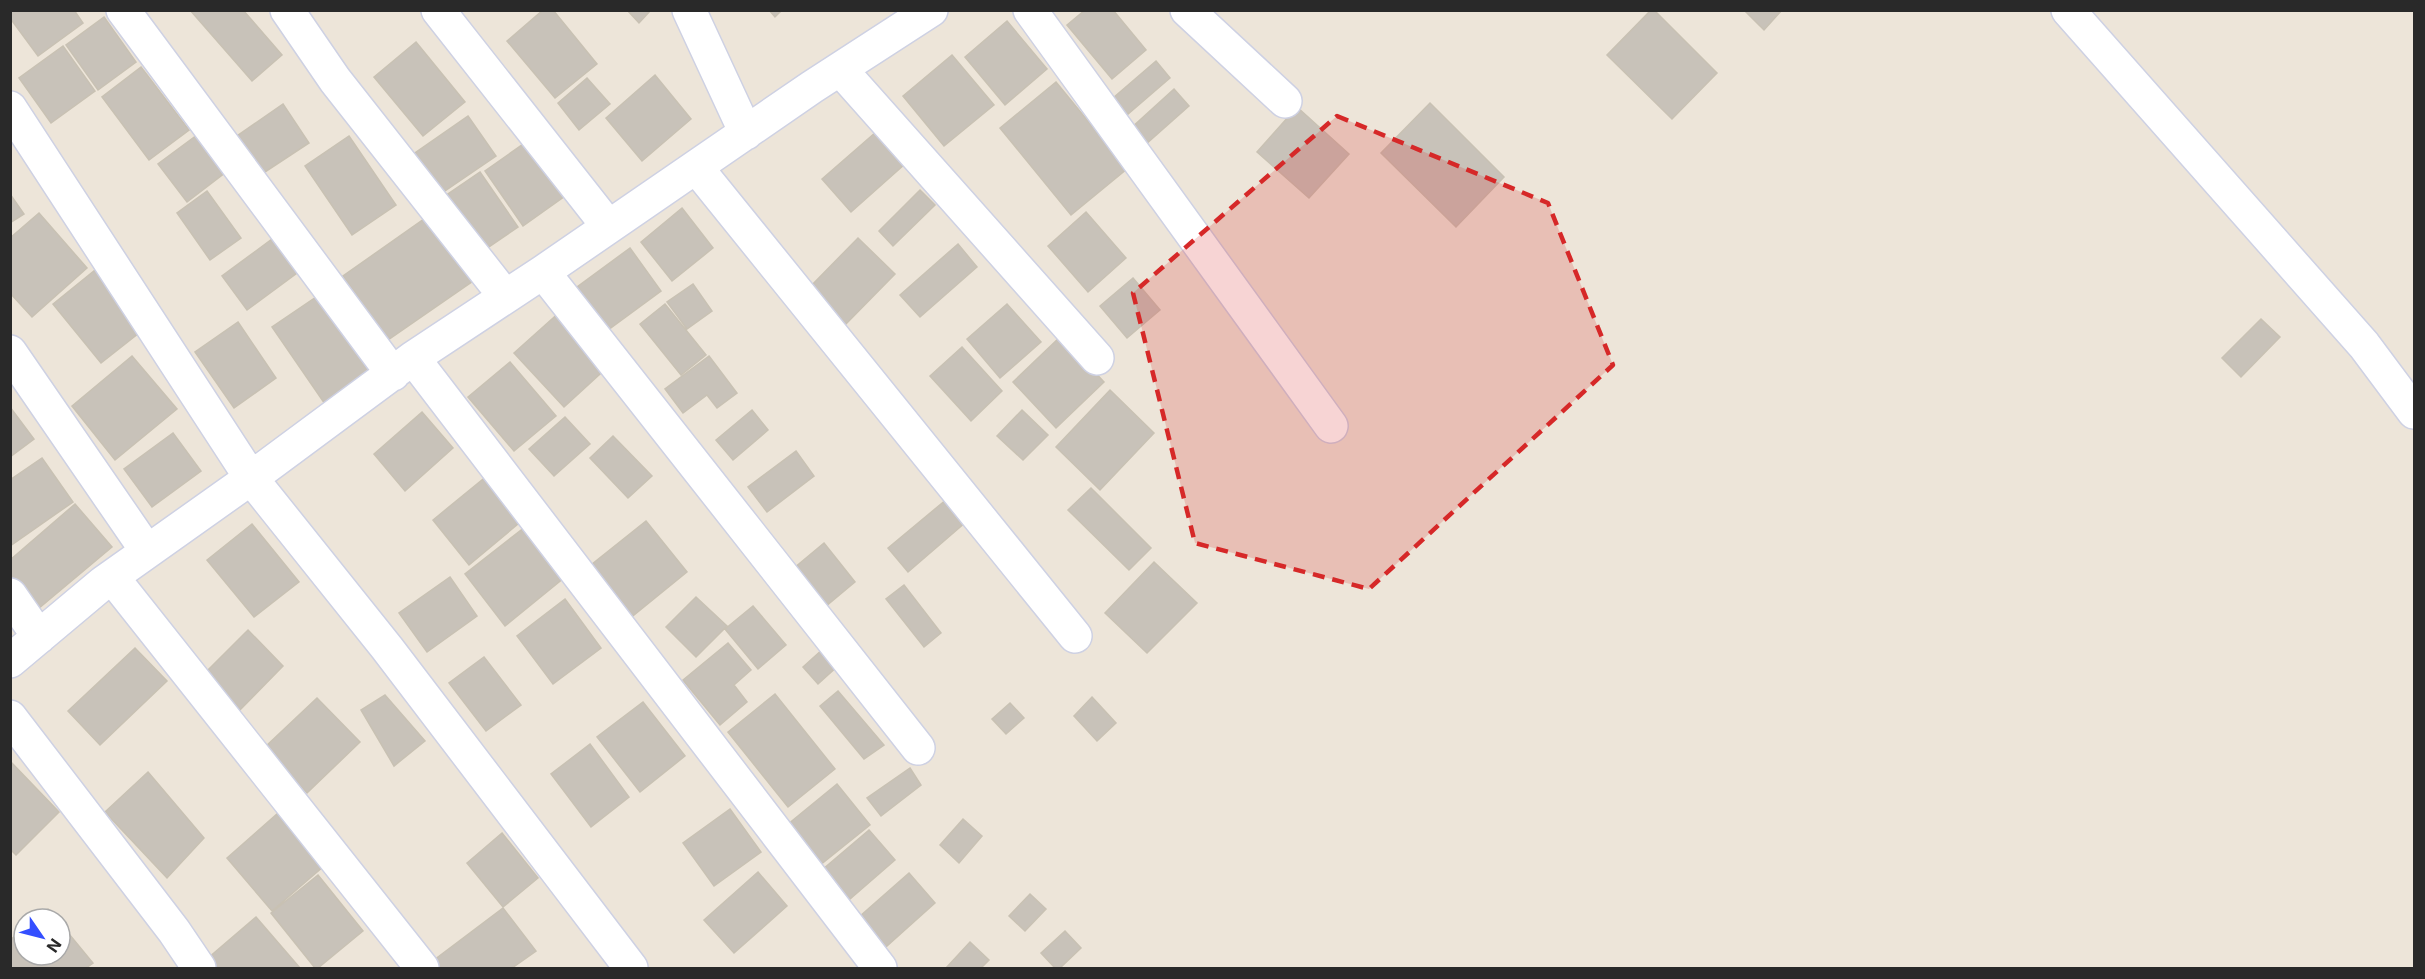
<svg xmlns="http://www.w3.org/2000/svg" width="2425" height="979" viewBox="0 0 2425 979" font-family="Inter,sans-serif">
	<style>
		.building { fill: #c8c2b9; stroke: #c8c1b3; stroke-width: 1.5 }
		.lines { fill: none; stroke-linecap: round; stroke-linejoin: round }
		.minor-casing { stroke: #ced1e3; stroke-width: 36 }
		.minor { stroke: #fff; stroke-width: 33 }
		.marked { fill: #d62828; fill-opacity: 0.2; stroke: #d62828; stroke-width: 4.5; stroke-dasharray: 12 8; stroke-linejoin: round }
	</style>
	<rect width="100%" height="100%" fill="#ede5d9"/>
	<path class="building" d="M10,10H74L83,23L38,56L10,18Z
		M190,10H243L282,55L252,81Z
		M543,10H553L597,64L555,98L507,41Z
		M627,10H651L639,23Z
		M769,10H782L775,17Z
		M1085,10H1113L1146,50L1112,79L1067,25Z
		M1651,10H1654L1717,73L1672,119L1607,55Z
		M1744,10H1782L1764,30Z
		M104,17L136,62L98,90L66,45Z
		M1007,21L1047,69L1005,105L965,57Z
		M416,42L465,102L423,136L374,77Z
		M63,46L95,91L51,123L19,78Z
		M952,55L994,105L944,146L903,96Z
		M1156,61L1170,78L1120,121L1106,104Z
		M141,67L189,130L149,160L102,97Z
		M655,75L691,119L642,161L606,118Z
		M587,78L610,104L579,130L558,103Z
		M1056,82L1127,169L1071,215L1000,128Z
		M1174,89L1189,106L1145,145L1130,129Z
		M1430,103L1504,177L1456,227L1381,153Z
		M283,104L309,143L259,176L234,138Z
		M1297,107L1349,154L1309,198L1257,152Z
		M468,116L496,156L439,195L412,155Z
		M876,132L905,164L851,212L822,179Z
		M197,135L226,172L187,202L158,164Z
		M349,136L396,205L352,235L305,166Z
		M526,142L565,196L523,226L485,171Z
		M480,172L518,227L483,251L445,196Z
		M920,190L935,205L893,246L879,231Z
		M207,191L241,238L210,260L177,213Z
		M10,194L24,214L10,223Z
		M682,208L713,248L672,281L641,242Z
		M1086,212L1126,258L1088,292L1048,246Z
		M39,213L87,268L32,317L10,293V238Z
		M431,214L476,279L388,340L343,276Z
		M858,238L895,274L845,325L808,289Z
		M272,239L297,273L247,310L222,276Z
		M958,244L977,267L920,317L900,295Z
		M630,248L661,291L604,333L573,290Z
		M100,266L148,326L101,363L53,304Z
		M1133,278L1160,310L1127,338L1100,306Z
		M693,284L712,311L687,329L667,302Z
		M322,293L376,373L327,407L272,327Z
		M665,304L706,355L681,375L640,324Z
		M1007,304L1041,342L1000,378L967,339Z
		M562,310L611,364L564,407L514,353Z
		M2261,319L2280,337L2241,377L2222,358Z
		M238,322L276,378L234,408L195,352Z
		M1061,336L1104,382L1056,428L1013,382Z
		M962,347L1002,391L971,421L930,376Z
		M132,356L177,409L115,460L72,406Z
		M709,356L737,393L717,408L707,395L683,413L665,389Z
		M510,362L556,416L514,451L468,397Z
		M1110,390L1154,433L1100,490L1056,447Z
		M10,407L34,439L10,457Z
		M752,410L768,430L733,460L716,440Z
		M1022,410L1048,435L1023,460L997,436Z
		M422,412L453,448L405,491L374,454Z
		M565,417L590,444L554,476L529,449Z
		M173,433L201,471L152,507L124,469Z
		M613,436L652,476L628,498L590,458Z
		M796,451L814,476L767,512L748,487Z
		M42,458L73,502L10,546V480Z
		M488,475L524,519L469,565L433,520Z
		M1091,488L1151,548L1129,570L1068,510Z
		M947,499L966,522L908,572L888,548Z
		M75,504L112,547L38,609L10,576V560Z
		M646,521L687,572L623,624L582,572Z
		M252,524L299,582L254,617L207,560Z
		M525,527L564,578L505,626L465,574Z
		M824,543L855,582L825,607L794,568Z
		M1154,562L1197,603L1147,653L1105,613Z
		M450,577L477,616L427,652L399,613Z
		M904,585L941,633L924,647L886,599Z
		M696,597L727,626L696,657L666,627Z
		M565,599L601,648L553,684L517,636Z
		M753,606L786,645L758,669L725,629Z
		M248,630L283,666L238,712L203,675Z
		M728,643L751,670L734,685L747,702L720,725L683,680Z
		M135,648L167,681L100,745L68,711Z
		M824,648L839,665L818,684L803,667Z
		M484,657L521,705L486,731L449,683Z
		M838,691L884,745L864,759L820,706Z
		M775,694L835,769L788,807L728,732Z
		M385,695L425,741L394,766L361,710Z
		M1092,697L1116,723L1097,741L1074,716Z
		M317,698L360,742L307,793L264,748Z
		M643,702L685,756L640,792L597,737Z
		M1010,703L1024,718L1006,734L992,719Z
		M590,744L629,797L591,827L551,774Z
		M10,761L59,812L16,855L10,849Z
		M910,768L921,785L881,816L867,798Z
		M148,772L204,838L167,878L105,812Z
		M837,784L870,825L814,870L782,829Z
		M730,809L761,852L714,886L683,843Z
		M278,813L324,866L272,911L227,858Z
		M963,819L982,836L959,863L940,845Z
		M869,830L895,860L842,906L816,875Z
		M502,833L538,878L503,907L467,863Z
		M758,872L787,906L734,953L704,920Z
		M909,873L935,903L877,955L851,924Z
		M318,875L363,931L318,968H315L271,913Z
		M1030,894L1046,909L1025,931L1009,916Z
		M503,908L536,951L512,968H428L426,966Z
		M48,909L56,919H36Z
		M256,917L300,968H204L201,964Z
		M60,923L93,963L86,968H10V940L24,929V955H60Z
		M1065,931L1081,948L1060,968H1055L1041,953Z
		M970,942L989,960L981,968H946Z"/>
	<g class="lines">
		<g class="minor-casing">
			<path id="minor" d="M123,10L393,374
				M287,10L335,80L505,296
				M438,10L608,226
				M689,10L746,133
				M1030,10L1331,426
				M1187,10L1285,101
				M2068,10L2364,345L2414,412
				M840,69L1097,358
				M10,108L251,478L387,648L631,968
				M696,167L1075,636
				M543,272L918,748
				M10,352L147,551
				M413,358L880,968
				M112,577L422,968
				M10,595L39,637
				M10,661L103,583L251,478L413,358L543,272L812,87L931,10
				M10,717L174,931L199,968"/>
		</g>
		<use href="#minor" class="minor"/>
	</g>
	<path class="marked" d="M1337,116L1548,203L1613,365L1369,589L1195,543L1133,293Z"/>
	<rect width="2425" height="979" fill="none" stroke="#292929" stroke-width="24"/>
	<g transform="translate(42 937) rotate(125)"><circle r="28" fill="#ffffff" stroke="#a9a9a9" stroke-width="1.5"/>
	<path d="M0-4.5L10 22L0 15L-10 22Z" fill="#344fff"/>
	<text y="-9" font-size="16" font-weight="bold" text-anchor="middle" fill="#292929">N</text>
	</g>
</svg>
